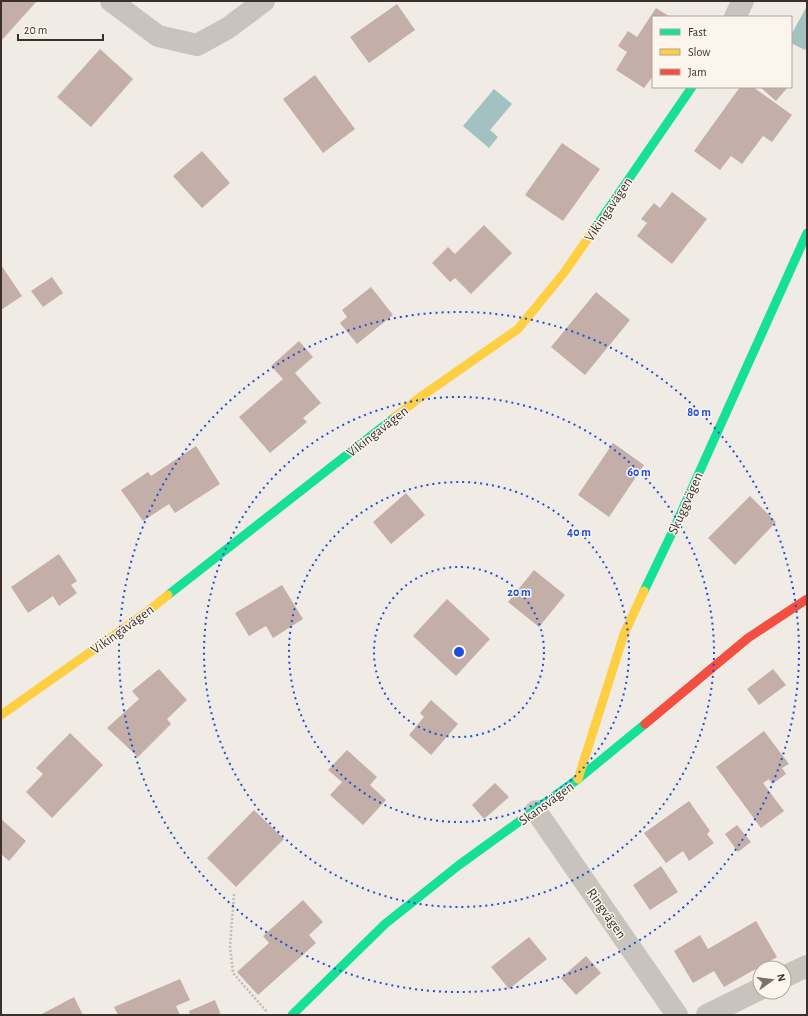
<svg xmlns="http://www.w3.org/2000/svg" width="808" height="1016" viewBox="0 0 808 1016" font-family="'Alegreya Sans',sans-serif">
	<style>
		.water { fill: #a1c2c1 }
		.building { fill: #c3afa7 }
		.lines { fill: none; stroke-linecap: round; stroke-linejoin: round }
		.path { stroke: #c2bbb6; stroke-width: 2.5; stroke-dasharray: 2 2; stroke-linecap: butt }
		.street { stroke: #c9c3be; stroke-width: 22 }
		.fast { stroke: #16e098; stroke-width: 9 }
		.slow { stroke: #ffcf43; stroke-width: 9 }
		.jam { stroke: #f24e42; stroke-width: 9 }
		.ring { fill: none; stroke: #1d4ed8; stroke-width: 2; stroke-dasharray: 2 4 }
		.labels { text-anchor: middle; stroke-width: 3; stroke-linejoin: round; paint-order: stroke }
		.street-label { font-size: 14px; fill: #3b302b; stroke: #fbf5ee }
		.centre { fill: #1d4ed8; stroke: #fbf5ee; stroke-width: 2 }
		.ring-label { font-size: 12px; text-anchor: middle; font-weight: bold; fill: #1d4ed8; stroke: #fbf5ee; stroke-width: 3; stroke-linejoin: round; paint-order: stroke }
	</style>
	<rect width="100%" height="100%" fill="#f0ebe5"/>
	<path class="water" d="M807,6V46L805,50L791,43V35Z
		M494,89L512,104L490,130L498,137L489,148L463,126Z"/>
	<path class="building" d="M1,1H37L1,41Z
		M397,4L415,30L369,63L350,37Z
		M656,8L670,17H653V76L644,88L616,70L627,52L618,46L628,31L637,37Z
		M100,49L133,79L91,127L57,97Z
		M315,75L355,129L323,153L283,99Z
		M740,87H753L792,115L772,142L763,136L742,164L731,156L720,170L694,151Z
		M760,87H788L776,101Z
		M562,143L600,169L563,221L525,195Z
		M202,151L230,183L202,208L173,176Z
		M672,192L707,219L672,264L637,236L647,223L641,219L654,203L660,208Z
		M484,225L512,253L471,294L455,278L450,282L432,263L448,247L455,254Z
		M1,265L22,296L1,310Z
		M52,277L63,293L43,307L31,291Z
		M371,287L393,315L357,344L340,323L347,317L342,310Z
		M596,292L630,320L585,375L551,347Z
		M299,341L313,357L295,373L321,403L303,418L307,422L270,453L239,417L283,379L271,366Z
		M613,443L644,465L609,517L578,495Z
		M196,446L220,484L175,513L169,504L143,521L121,490L148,472L151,476Z
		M406,493L425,515L391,544L373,522Z
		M750,496L776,522L735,565L708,538Z
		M59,554L77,581L71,585L77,593L59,606L53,596L28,613L11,587Z
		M534,570L565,595L539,627L508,602Z
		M282,585L303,619L273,638L266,626L249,636L235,613Z
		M447,599L490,639L456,676L413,636Z
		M159,669L187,700L167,719L171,724L138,757L107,728L139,699L132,691Z
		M773,669L786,685L759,705L747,689Z
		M431,700L458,724L431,755L409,735L424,717L420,713Z
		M764,731L789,764L782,768L786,774L772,784L769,779L763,783L784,811L761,828L716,767Z
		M70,733L103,765L52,818L26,792L43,774L36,768Z
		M347,750L377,777L370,785L386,800L363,825L330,795L342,782L328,770Z
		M495,783L509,797L484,819L472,805Z
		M689,801L710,831L707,834L714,843L689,861L683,851L666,863L644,833Z
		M254,810L284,839L236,887L207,858Z
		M1,819L26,841L9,861L1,854Z
		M737,825L751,842L738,852L725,834Z
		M661,866L678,892L650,910L633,885Z
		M303,900L323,922L309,935L316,943L258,995L237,972L269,943L263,936Z
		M756,921L777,957L724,987L714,971L693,983L674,951L700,935L708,949Z
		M529,937L547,959L509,989L491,967Z
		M586,956L601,973L576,995L561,978Z
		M180,979L190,1000L176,1006L180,1015H118L114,1007Z
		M74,997L83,1015H40Z
		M215,1000L221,1015H190L189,1011Z"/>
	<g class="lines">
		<path class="path" d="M234,894L230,946L233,973L267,1012"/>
		<path class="street" d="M111,1L158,36L197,45L228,28L264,1
			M735,17L743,1
			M536,811L677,1015
			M784,977L807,966
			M707,1015L760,989"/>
		<path class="fast" d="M593,231L692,87
			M644,591L671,535L807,233
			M168,595L395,417
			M292,1015L385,924L459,865L578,779L645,724"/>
		<path class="slow" d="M395,417L419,398L518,329L563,274L593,231
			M1,715L147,612L168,595
			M578,779L624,634L644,591"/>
		<path class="jam" d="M645,724L748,638L807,599"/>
	</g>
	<g class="ring">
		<circle cx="459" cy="652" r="85"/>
		<circle cx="459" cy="652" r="170"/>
		<circle cx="459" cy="652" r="255"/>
		<circle cx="459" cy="652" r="340"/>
	</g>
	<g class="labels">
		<g class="street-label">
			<text transform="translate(608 209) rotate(-56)" y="5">Vikingavägen</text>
			<text transform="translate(377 431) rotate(-38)" y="5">Vikingavägen</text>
			<text transform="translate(685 503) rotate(-66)" y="5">Skuggvägen</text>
			<text transform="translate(122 629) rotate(-36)" y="5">Vikingavägen</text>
			<text transform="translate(546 803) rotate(-36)" y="5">Skansvägen</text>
			<text transform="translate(607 913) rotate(55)" y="5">Ringvägen</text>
		</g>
	</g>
	<circle cx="459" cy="652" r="6" class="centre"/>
	<g class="ring-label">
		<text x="699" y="416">80 m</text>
		<text x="639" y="476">60 m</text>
		<text x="579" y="536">40 m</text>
		<text x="519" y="596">20 m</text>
	</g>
	<rect width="808" height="1016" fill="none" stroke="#3b302b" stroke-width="4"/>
	<rect x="652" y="16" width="140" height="72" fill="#fbf5ee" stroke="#aea6a0"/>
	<rect x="660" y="29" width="20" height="6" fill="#16e098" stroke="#aea6a0"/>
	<text x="688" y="36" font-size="12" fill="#3b302b">Fast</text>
	<rect x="660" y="49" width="20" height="6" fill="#ffcf43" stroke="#aea6a0"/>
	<text x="688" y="56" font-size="12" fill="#3b302b">Slow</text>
	<rect x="660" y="69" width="20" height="6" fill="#f24e42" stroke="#aea6a0"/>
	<text x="688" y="76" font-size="12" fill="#3b302b">Jam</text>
	<g transform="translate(772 980) rotate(76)"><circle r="19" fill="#fbf5ee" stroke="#aea6a0"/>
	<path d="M0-3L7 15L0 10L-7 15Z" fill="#7a716c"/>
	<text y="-6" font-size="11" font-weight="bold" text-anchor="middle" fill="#3b302b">N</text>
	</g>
	<path d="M18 34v6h85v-6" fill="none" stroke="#3b302b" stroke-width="2"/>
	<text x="24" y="34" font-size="12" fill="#3b302b" stroke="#fbf5ee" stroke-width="3" paint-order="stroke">20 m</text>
</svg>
